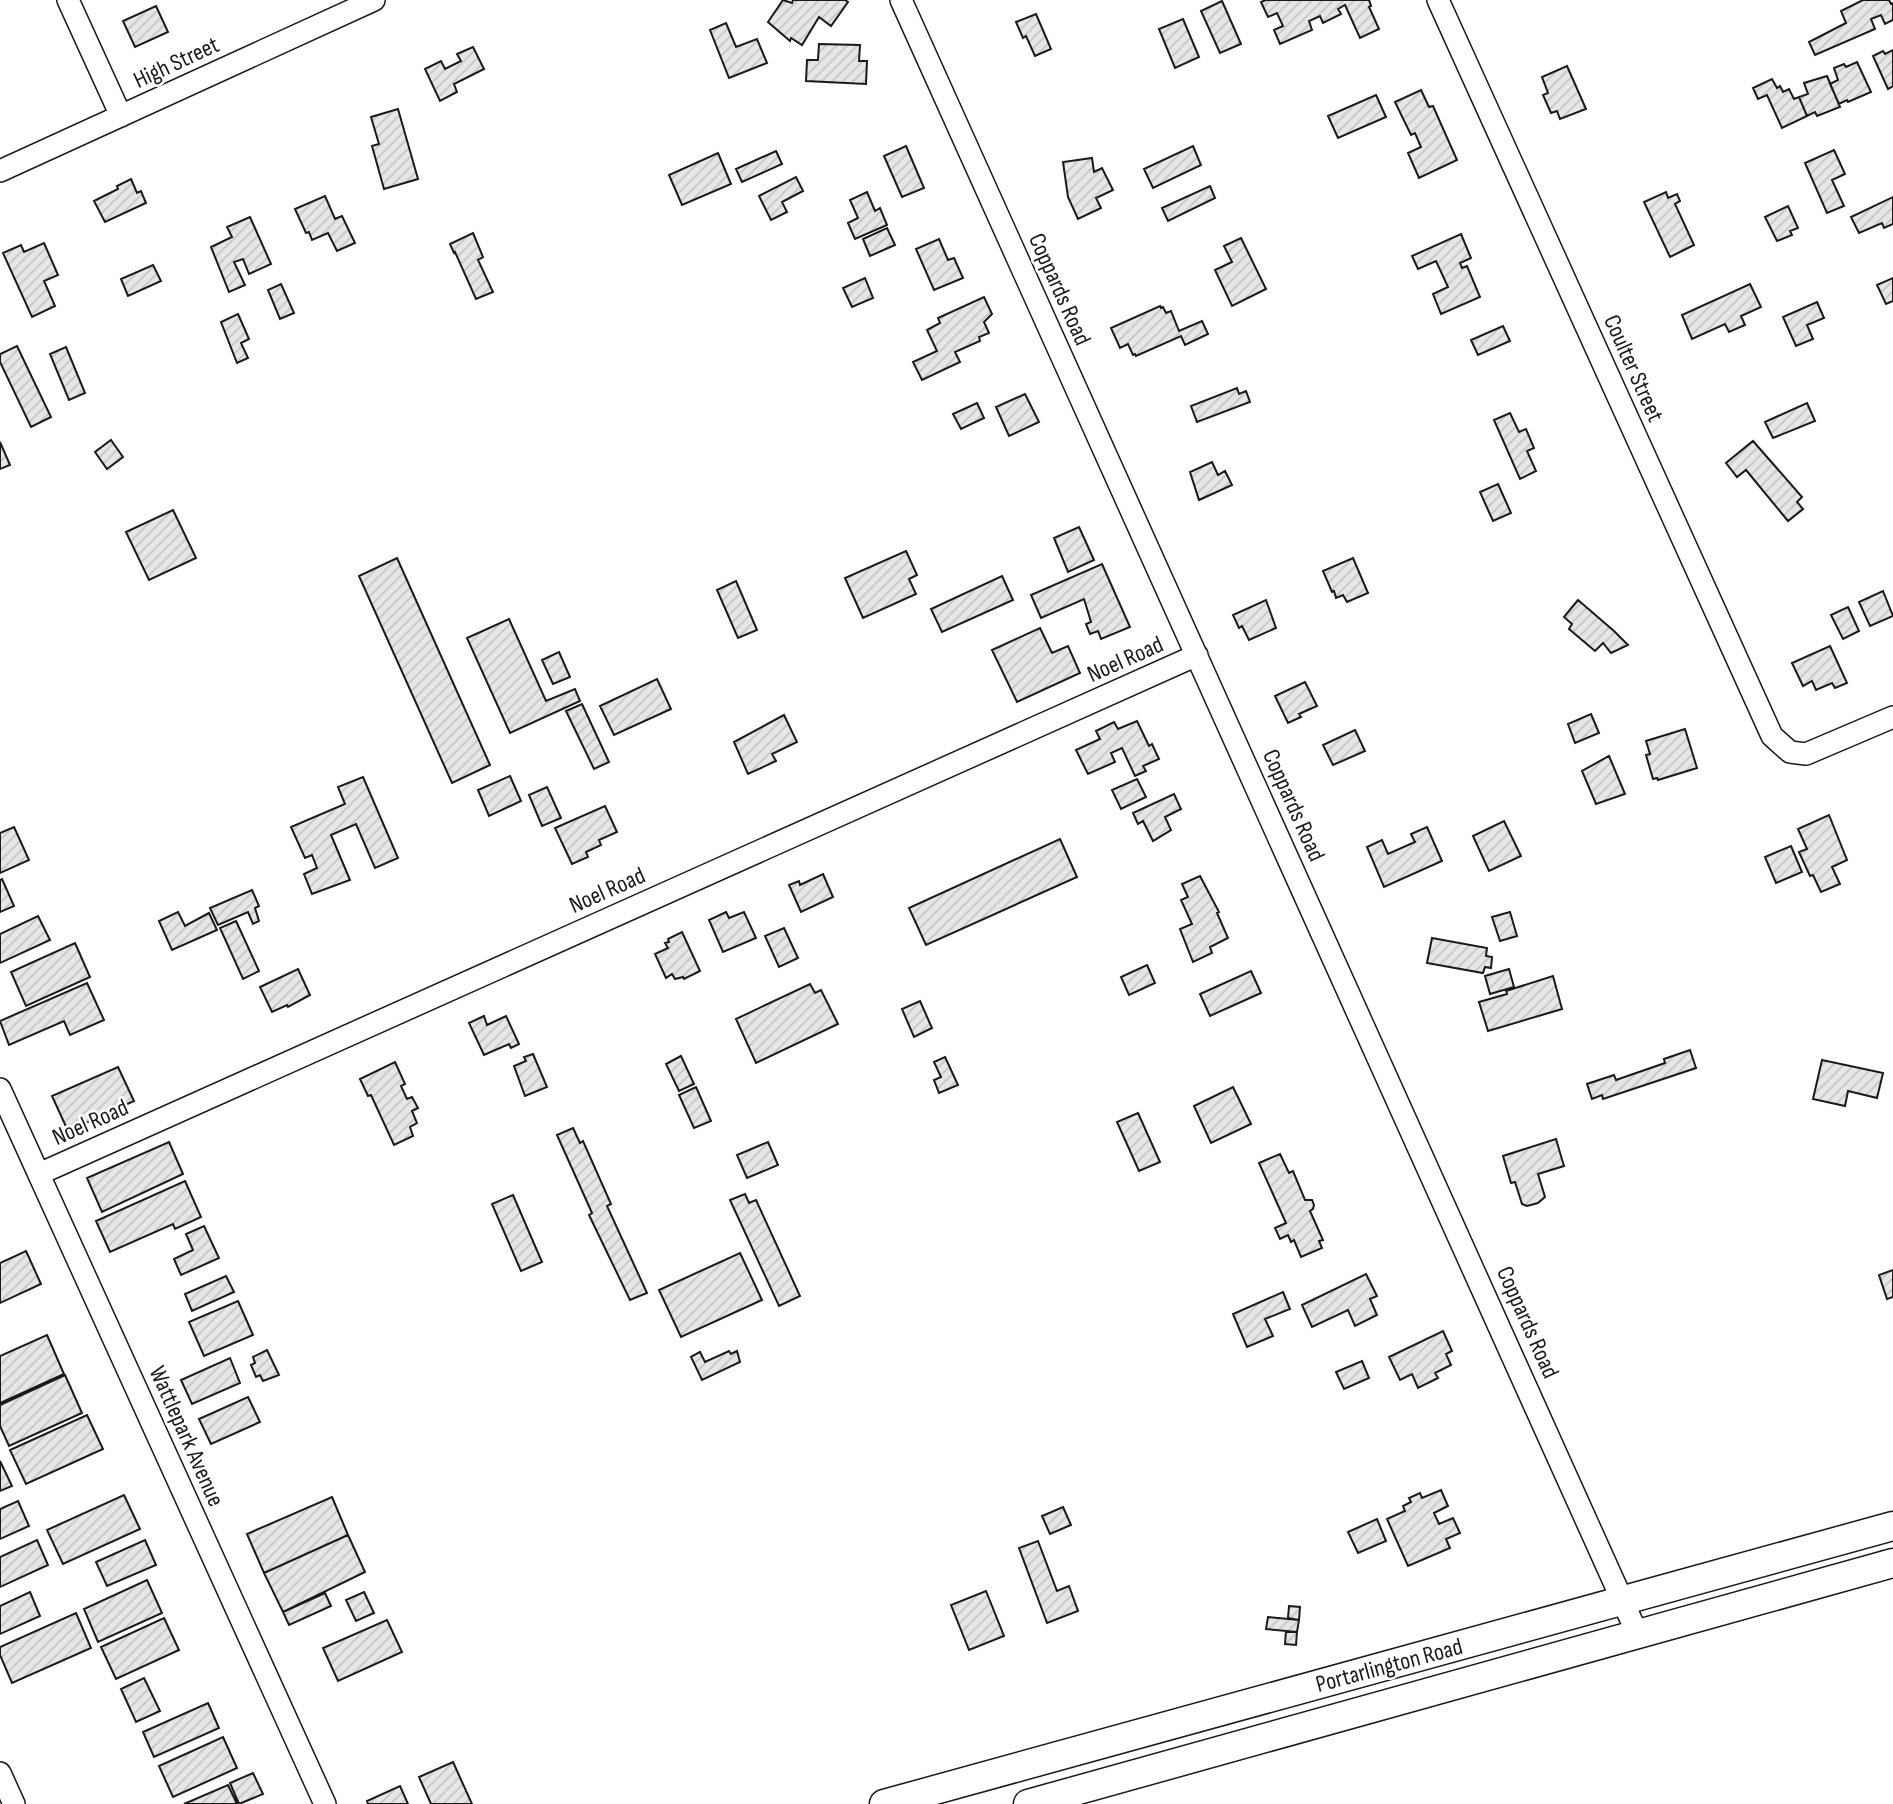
<svg xmlns="http://www.w3.org/2000/svg" width="1893" height="1804" viewBox="0 0 1893 1804" font-family="'Sofia Sans Condensed',sans-serif">
	<style>
		.building { fill: url(#building-hatch); stroke: #1a1a1a; stroke-width: 2 }
		.lines { fill: none; stroke-linecap: round; stroke-linejoin: round }
		.minor-casing { stroke: #1a1a1a; stroke-width: 24 }
		.major-casing { stroke: #1a1a1a; stroke-width: 31 }
		.minor { stroke: #fff; stroke-width: 21 }
		.major { stroke: #fff; stroke-width: 28 }
		.labels { text-anchor: middle; stroke-width: 5; stroke-linejoin: round; paint-order: stroke }
		.street-label { font-size: 24px; fill: #1a1a1a; stroke: #fff }
	</style>
	<defs>
		<pattern id="building-hatch" width="6" height="6" patternUnits="userSpaceOnUse" patternTransform="scale(1.75)"><rect width="6" height="6" fill="#e6e6e6"/><path d="M-1 1l2-2M0 6l6-6M5 7l2-2" fill="none" stroke="#c5c5c5"/></pattern>
	</defs>
	<rect width="100%" height="100%" fill="#fff"/>
	<path class="building" d="M783,0L792,3L793,0H845L848,2L831,26L819,17L802,45L791,38L790,41L768,22Z
		M1266,0H1369L1371,6L1369,7L1379,29L1360,38L1345,5L1338,9L1341,14L1323,23L1320,16L1309,21L1312,30L1280,44L1274,30L1283,26L1277,13L1268,17L1261,2Z
		M1863,0H1889L1891,4L1893,3V20L1885,24L1881,15L1871,19L1875,29L1815,55L1809,42L1846,23L1841,11Z
		M1222,1L1241,44L1220,53L1201,11Z
		M156,6L168,32L135,47L123,21Z
		M1036,14L1051,49L1035,56L1026,36L1023,38L1016,22Z
		M1183,19L1199,57L1175,68L1159,29Z
		M726,23L736,47L757,39L767,63L729,78L710,30Z
		M819,44L860,45L859,61H867L866,84L806,81L807,60H818Z
		M473,47L484,69L454,84L457,92L440,101L425,69L441,61L445,69L461,61L457,54Z
		M1893,50V86L1888,89L1873,56L1883,51L1885,54Z
		M1857,62L1871,92L1848,102L1847,100L1839,104L1830,84L1838,80L1834,68L1844,64L1846,67Z
		M1567,66L1586,109L1560,119L1557,111L1551,113L1543,95L1548,93L1542,77Z
		M1827,76L1840,107L1817,116L1815,112L1807,116L1799,97L1808,94L1804,83Z
		M1772,79L1777,88L1780,86L1783,92L1789,89L1794,99L1799,97L1807,116L1782,128L1767,95L1758,99L1753,88Z
		M1421,90L1429,107L1433,106L1457,160L1419,178L1408,153L1421,147L1415,133L1411,135L1395,102Z
		M1376,95L1386,117L1338,138L1328,116Z
		M398,109L418,179L384,189L372,146L379,144L371,117Z
		M906,146L924,188L902,197L884,156Z
		M1193,146L1201,165L1153,188L1144,169Z
		M1834,150L1845,174L1832,180L1844,206L1827,213L1805,163Z
		M776,151L782,164L742,182L736,169Z
		M718,153L731,184L682,205L669,175Z
		M1092,158L1094,172L1102,168L1113,190L1096,198L1101,208L1078,219L1068,197L1063,162Z
		M796,177L803,191L782,202L787,212L771,220L759,196Z
		M131,179L137,193L141,191L146,203L105,222L94,201L118,189L117,186Z
		M1210,186L1215,198L1168,221L1162,208Z
		M867,192L875,211L880,208L887,225L855,239L848,223L858,218L850,200Z
		M1666,192L1668,198L1677,194L1680,201L1675,204L1694,245L1670,257L1644,202Z
		M325,196L335,219L342,216L355,243L337,251L328,233L312,240L309,232L306,233L295,209Z
		M1893,197V224L1884,228L1882,223L1859,233L1851,217Z
		M1788,206L1798,228L1790,231L1792,235L1777,241L1765,217Z
		M250,217L271,264L249,274L243,259L234,262L245,285L229,292L211,247L232,237L227,227Z
		M887,228L895,245L870,256L863,239Z
		M473,233L483,257L478,260L493,292L476,299L455,252L454,253L450,244Z
		M1461,234L1471,258L1460,263L1462,268L1467,266L1480,297L1441,314L1433,294L1448,287L1436,261L1418,269L1412,256Z
		M1241,238L1266,289L1232,306L1215,270L1232,262L1224,246Z
		M939,239L948,260L954,258L963,278L934,290L916,249Z
		M44,243L58,275L44,281L55,306L32,317L3,253L21,245L24,252Z
		M153,265L161,281L128,296L121,279Z
		M865,278L873,298L852,307L843,288Z
		M1893,278V301L1886,304L1877,285Z
		M281,284L294,313L280,319L268,290Z
		M1750,284L1761,307L1741,316L1745,325L1729,332L1725,324L1692,339L1682,315Z
		M984,297L992,314L984,322L989,333L979,337L980,341L955,352L960,362L922,380L913,362L937,351L927,330L940,323L938,318Z
		M1817,302L1824,318L1807,325L1813,339L1796,346L1783,317Z
		M1160,306L1161,308L1163,307L1166,313L1171,311L1179,331L1202,321L1208,334L1185,345L1181,336L1136,356L1135,354L1133,355L1128,344L1120,348L1111,328Z
		M238,314L249,339L241,343L248,358L237,363L221,322Z
		M1503,326L1510,341L1478,355L1471,340Z
		M17,346L51,417L31,427L0,362V354Z
		M66,347L85,393L69,400L50,354Z
		M1237,388L1239,394L1246,391L1250,402L1197,422L1191,406Z
		M1025,394L1039,422L1009,436L996,407Z
		M977,403L984,418L961,429L953,414Z
		M1807,403L1815,421L1773,438L1765,422Z
		M1510,413L1519,432L1526,429L1534,448L1527,451L1536,471L1520,479L1494,420Z
		M111,440L123,457L107,469L95,452Z
		M1753,441L1802,497L1797,502L1803,509L1788,521L1746,470L1737,477L1726,463Z
		M0,442L10,465L0,469Z
		M1212,462L1218,475L1225,471L1232,485L1199,500L1190,472Z
		M1498,484L1511,513L1493,521L1480,492Z
		M173,510L196,558L149,580L126,532Z
		M1079,527L1094,560L1068,572L1054,538Z
		M906,551L917,575L909,579L916,594L863,618L845,578Z
		M397,558L490,765L452,783L359,576Z
		M1353,558L1368,593L1347,602L1343,595L1336,598L1334,591L1332,592L1323,571Z
		M1102,564L1130,627L1101,639L1098,631L1090,634L1086,624L1091,622L1084,599L1041,618L1031,595Z
		M1002,576L1013,600L942,632L931,609Z
		M736,581L757,630L738,638L717,590Z
		M1883,591L1893,616L1870,626L1859,602Z
		M1266,600L1276,628L1249,640L1242,626L1239,628L1233,615Z
		M1578,600L1614,631L1628,645L1611,653L1603,643L1595,651L1569,629L1572,624L1564,617Z
		M1848,607L1859,631L1843,639L1831,615Z
		M509,619L546,701L575,689L580,701L510,733L467,638Z
		M1040,628L1052,653L1068,646L1080,673L1017,702L992,650Z
		M1830,646L1847,683L1835,688L1832,683L1816,690L1812,681L1803,686L1792,663Z
		M559,652L570,677L553,684L542,660Z
		M657,679L671,709L614,735L600,706Z
		M1305,682L1317,706L1299,714L1301,717L1288,723L1275,696Z
		M582,704L609,762L594,769L566,711Z
		M1591,714L1599,733L1575,743L1568,724Z
		M784,715L797,742L772,754L776,761L748,774L734,742Z
		M1137,721L1149,746L1152,744L1159,759L1143,766L1146,771L1135,776L1122,748L1111,753L1115,762L1088,774L1076,750L1100,739L1096,731L1114,722L1118,729Z
		M1685,729L1697,768L1658,780L1657,778L1653,779L1646,755L1650,754L1646,741Z
		M1355,730L1365,751L1333,765L1323,745Z
		M1609,756L1625,794L1596,804L1582,771Z
		M510,776L521,801L489,816L478,790Z
		M363,777L398,858L375,868L356,824L331,835L350,880L312,894L304,874L317,868L312,855L305,858L291,827L345,804L338,787Z
		M1137,779L1146,797L1121,809L1112,790Z
		M547,787L561,818L542,826L529,795Z
		M1174,794L1181,809L1165,817L1171,830L1153,841L1143,821L1138,824L1133,813Z
		M605,806L617,832L599,840L601,845L586,852L588,857L572,864L555,828Z
		M1829,815L1847,860L1832,867L1840,884L1821,892L1813,875L1810,876L1799,852L1807,849L1798,829Z
		M1504,821L1521,856L1489,871L1473,836Z
		M14,827L29,860L0,873V833Z
		M1427,827L1442,861L1384,887L1367,847L1382,840L1388,854L1415,842L1411,834Z
		M1060,839L1077,877L926,945L909,908Z
		M1791,846L1802,872L1776,883L1765,857Z
		M823,874L833,897L801,912L789,885L799,881L800,885Z
		M1200,876L1219,912L1217,913L1228,938L1210,947L1212,953L1193,962L1180,929L1192,924L1181,900L1188,897L1182,884Z
		M2,879L14,906L0,912V880Z
		M252,890L259,906L255,908L259,921L253,924L248,912L218,925L210,908Z
		M178,912L185,926L209,913L217,930L172,950L159,921Z
		M726,912L729,918L744,912L756,938L723,952L709,920Z
		M1510,912L1517,936L1500,941L1492,917Z
		M38,916L50,940L0,963V934Z
		M236,921L259,971L243,979L220,928Z
		M784,928L798,958L779,967L765,936Z
		M682,932L700,971L684,979L683,977L675,979L672,974L666,978L655,954L668,948L665,943L669,942L668,939Z
		M1432,938L1487,948L1486,956L1492,957L1491,968L1485,967L1483,973L1427,963Z
		M75,943L90,977L26,1006L11,972Z
		M1147,965L1155,983L1129,995L1121,977Z
		M298,969L310,995L288,1007L287,1005L272,1012L260,987Z
		M1509,969L1514,987L1490,994L1485,976Z
		M1251,971L1261,993L1210,1016L1200,994Z
		M1553,976L1562,1009L1488,1031L1479,1002L1507,994L1506,991Z
		M87,983L104,1020L70,1035L64,1021L9,1045L0,1021Z
		M810,984L815,993L821,990L838,1024L756,1063L736,1019Z
		M920,1001L932,1028L914,1037L902,1009Z
		M484,1016L487,1025L506,1016L519,1044L511,1048L509,1044L484,1055L469,1023Z
		M1690,1050L1696,1068L1603,1099L1602,1095L1592,1099L1587,1084L1614,1075L1616,1080L1665,1063L1664,1059Z
		M533,1054L547,1087L525,1096L514,1066L526,1061L524,1057Z
		M681,1056L694,1084L679,1091L666,1064Z
		M945,1057L958,1085L939,1093L934,1080L941,1077L934,1062Z
		M1822,1060L1883,1073L1877,1098L1848,1091L1845,1106L1813,1099Z
		M395,1062L405,1084L401,1086L407,1099L412,1097L418,1108L412,1111L417,1123L410,1127L413,1136L394,1145L371,1095L368,1096L360,1079Z
		M118,1067L134,1101L68,1131L52,1096Z
		M696,1087L711,1121L694,1128L679,1095Z
		M1233,1087L1251,1124L1211,1143L1194,1106Z
		M1138,1113L1160,1162L1139,1171L1117,1122Z
		M573,1128L580,1143L583,1141L611,1204L607,1206L647,1293L630,1300L589,1215L592,1213L557,1135Z
		M1556,1139L1564,1166L1538,1174L1545,1197L1538,1203L1527,1206L1522,1204L1515,1182L1511,1183L1503,1156Z
		M169,1142L183,1174L102,1212L87,1178Z
		M768,1142L778,1165L747,1178L737,1155Z
		M1280,1154L1289,1173L1293,1171L1305,1200H1312L1314,1205L1313,1209L1310,1211L1323,1240L1319,1241L1322,1248L1301,1257L1294,1240L1291,1242L1288,1235L1280,1239L1275,1228L1286,1223L1259,1163Z
		M185,1181L201,1217L175,1229L173,1224L110,1252L96,1221Z
		M745,1194L749,1203L756,1200L800,1296L779,1306L730,1200Z
		M513,1195L542,1262L521,1271L492,1204Z
		M204,1226L219,1258L181,1275L174,1259L193,1250L186,1234Z
		M26,1251L41,1284L0,1303V1263Z
		M740,1253L762,1300L681,1337L659,1290Z
		M1893,1270V1297L1887,1299L1879,1275Z
		M1366,1274L1377,1296L1370,1299L1377,1315L1355,1326L1348,1310L1312,1327L1302,1305Z
		M226,1276L234,1292L192,1311L185,1294Z
		M1283,1292L1290,1309L1265,1319L1273,1336L1247,1347L1233,1314Z
		M238,1301L253,1335L204,1356L189,1322Z
		M1443,1331L1452,1351L1446,1354L1451,1365L1435,1373L1438,1378L1418,1388L1412,1374L1400,1380L1389,1357Z
		M47,1335L64,1374L0,1403V1356Z
		M267,1350L279,1375L263,1381L260,1375L256,1377L251,1365L255,1363L253,1357Z
		M729,1351L731,1354L737,1351L740,1362L702,1380L691,1357L700,1352L705,1362Z
		M230,1358L240,1383L192,1404L181,1380Z
		M1362,1361L1369,1378L1344,1389L1336,1372Z
		M65,1375L82,1413L9,1446L0,1426V1405Z
		M248,1397L260,1422L211,1444L199,1419Z
		M87,1415L103,1449L26,1484L10,1450Z
		M0,1461L12,1486L0,1491Z
		M1441,1490L1448,1506L1434,1513L1439,1524L1453,1518L1460,1533L1446,1539L1450,1548L1408,1566L1387,1519L1405,1511L1403,1506L1411,1502L1409,1498L1420,1493L1422,1498Z
		M124,1495L140,1529L63,1564L47,1530Z
		M332,1497L348,1535L264,1573L247,1534Z
		M18,1501L29,1526L0,1539V1509Z
		M1063,1507L1071,1525L1050,1534L1042,1516Z
		M1377,1519L1386,1541L1358,1553L1348,1532Z
		M348,1535L365,1572L283,1612L264,1573Z
		M37,1540L48,1565L0,1587V1557Z
		M145,1540L156,1565L107,1586L96,1562Z
		M1038,1541L1057,1591L1069,1586L1078,1611L1047,1623L1019,1548Z
		M147,1580L162,1613L98,1642L84,1609Z
		M986,1591L1004,1636L969,1650L951,1605Z
		M30,1592L40,1616L0,1634V1606Z
		M364,1592L374,1613L356,1621L346,1600Z
		M325,1593L331,1606L289,1625L283,1612Z
		M1289,1606L1300,1607L1299,1620L1288,1618Z
		M76,1613L91,1648L12,1683L0,1655V1647Z
		M1268,1617L1299,1620L1297,1632L1266,1629Z
		M164,1618L179,1650L116,1679L101,1647Z
		M387,1620L402,1652L338,1681L323,1648Z
		M1286,1631L1297,1632L1296,1645L1285,1644Z
		M144,1678L160,1711L136,1722L121,1689Z
		M208,1703L219,1728L154,1757L143,1732Z
		M223,1737L237,1768L173,1797L159,1766Z
		M453,1762L472,1804H431L419,1777Z
		M253,1773L263,1794L239,1804L230,1783Z
		M228,1785L237,1804H184Z
		M400,1786L408,1804H368L367,1801Z"/>
	<g class="lines">
		<g class="minor-casing">
			<path id="minor" d="M68,0L121,116
				M901,0L1637,1633
				M1438,0L1772,736L1790,752L1806,754L1893,717
				M0,171L374,0
				M0,1089L325,1804
				M39,1174L1197,655
				M0,1773L14,1804"/>
		</g>
		<g class="major-casing">
			<path id="major" d="M884,1804L1893,1526
				M1028,1804L1893,1563"/>
		</g>
		<use href="#minor" class="minor"/>
		<use href="#major" class="major"/>
	</g>
	<g class="labels">
		<g class="street-label">
			<text transform="translate(176 62) rotate(-25)" y="8">High Street</text>
			<text transform="translate(1060 289) rotate(66)" y="8">Coppards Road</text>
			<text transform="translate(1634 368) rotate(66)" y="8">Coulter Street</text>
			<text transform="translate(1125 659) rotate(-24)" y="8">Noel Road</text>
			<text transform="translate(1294 805) rotate(66)" y="8">Coppards Road</text>
			<text transform="translate(607 890) rotate(-24)" y="8">Noel Road</text>
			<text transform="translate(90 1122) rotate(-24)" y="8">Noel Road</text>
			<text transform="translate(1528 1322) rotate(66)" y="8">Coppards Road</text>
			<text transform="translate(187 1436) rotate(66)" y="8">Wattlepark Avenue</text>
			<text transform="translate(1389 1665) rotate(-15)" y="8">Portarlington Road</text>
		</g>
	</g>
</svg>
